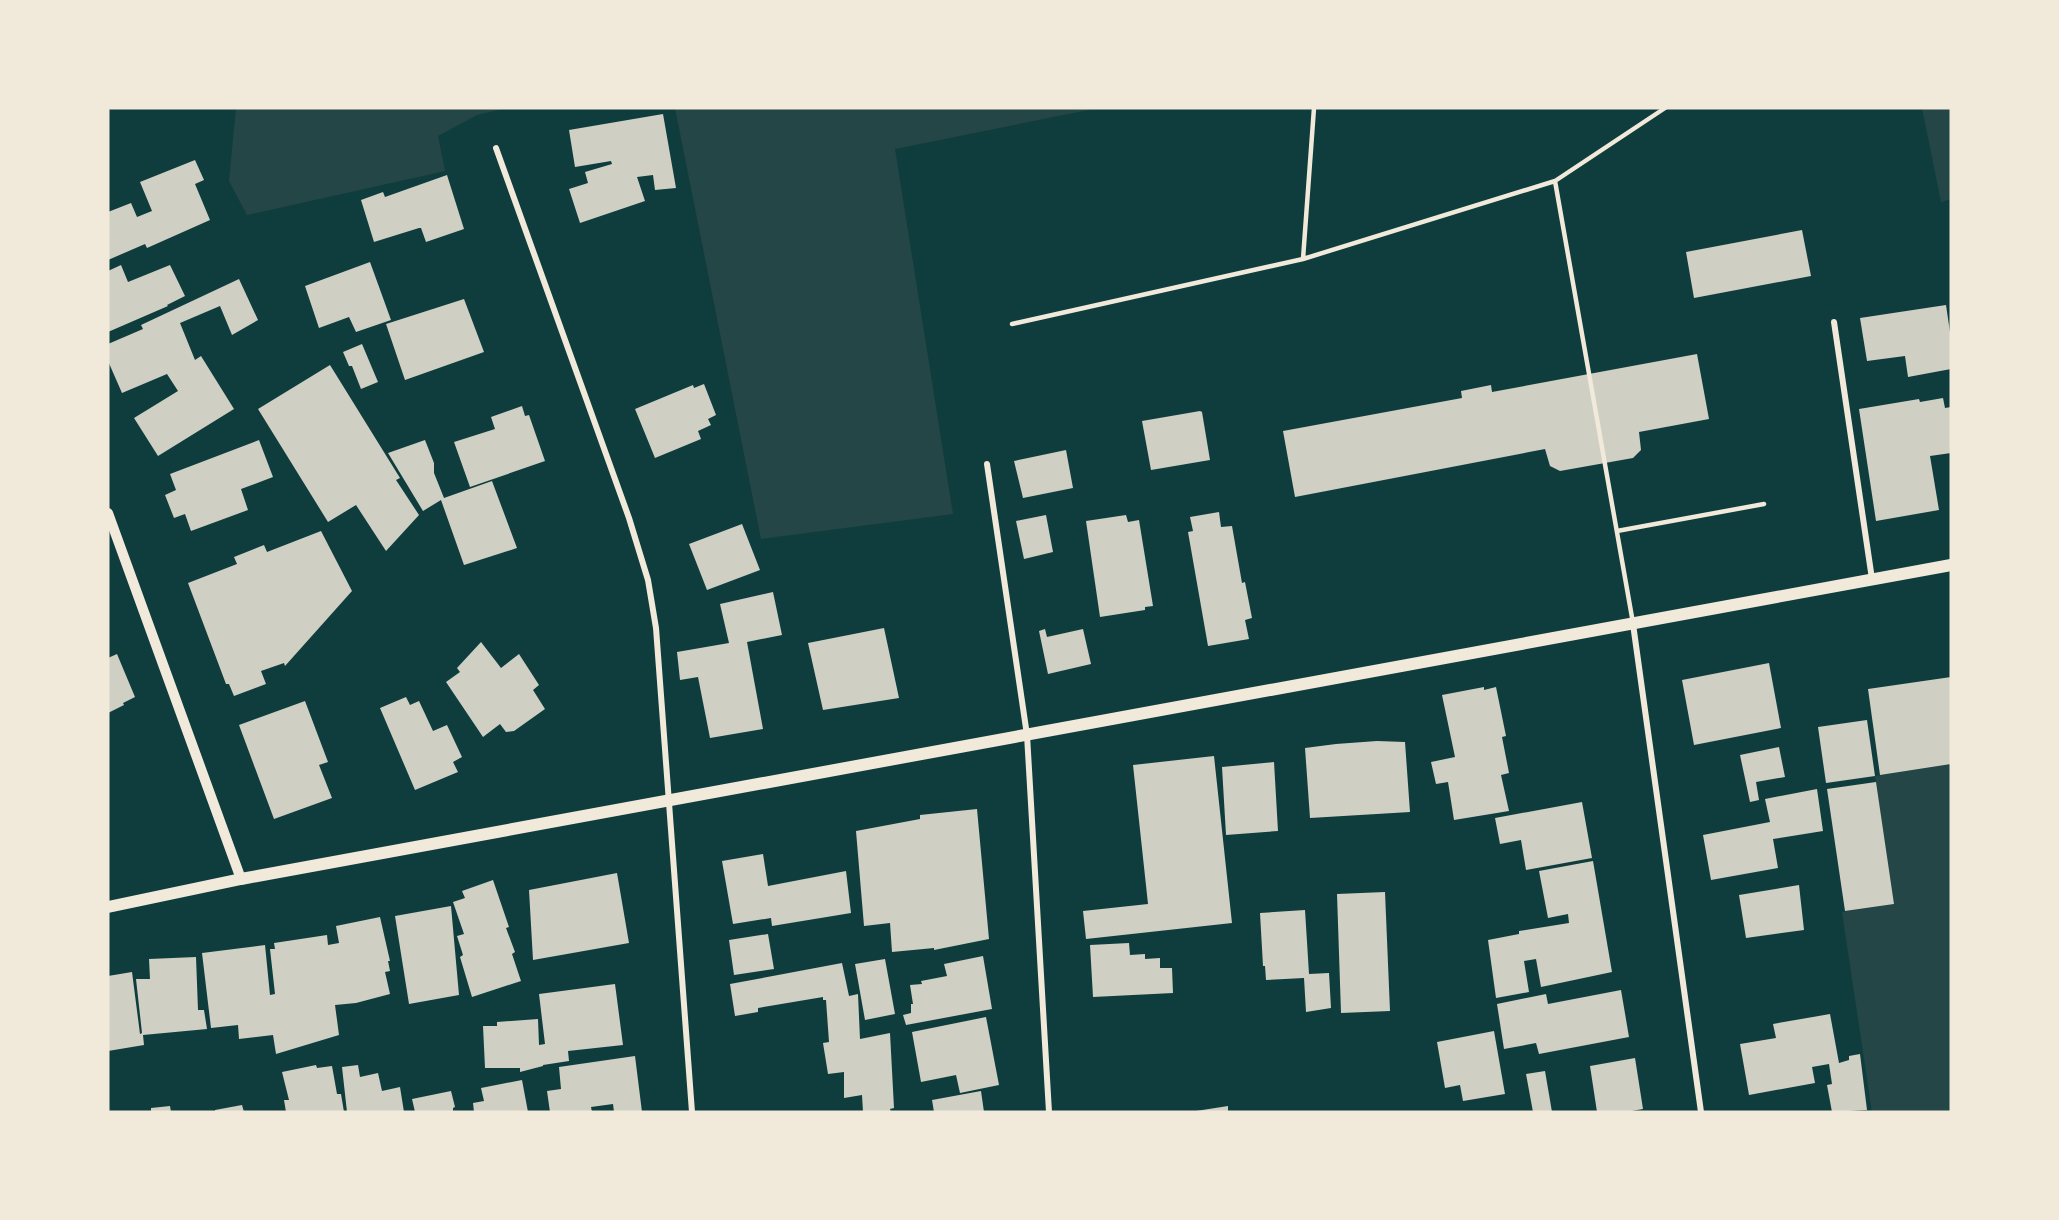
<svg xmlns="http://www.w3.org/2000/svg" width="2059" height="1220" viewBox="0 0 2059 1220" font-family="'Titillium Web',sans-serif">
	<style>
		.green { fill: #244646 }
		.building { fill: #cfcfc3 }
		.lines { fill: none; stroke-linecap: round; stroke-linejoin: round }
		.service { stroke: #f1e9da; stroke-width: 4.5 }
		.minor { stroke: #f1e9da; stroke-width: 6 }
		.tertiary { stroke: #f1e9da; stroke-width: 10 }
		.secondary { stroke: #f1e9da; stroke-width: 12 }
	</style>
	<rect width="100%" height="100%" fill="#0f3d3e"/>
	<path class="green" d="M236,108H506L477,115L438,136L445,171L247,215L229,181Z
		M675,108H1098L895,149L953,514L761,539Z
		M1922,108H1951V199L1941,202Z
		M1951,764V1112H1872L1842,912L1894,904L1875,776Z"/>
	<path class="building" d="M663,114L676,188L655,190L653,175L637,177L645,201L580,223L569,189L588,183L585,172L612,164L611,161L575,167L569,130Z
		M195,160L204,180L195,184L210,220L147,248L145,244L108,260V212L131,203L137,217L152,211L140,182Z
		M447,175L464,229L426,242L421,228H419L374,242L361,200L383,192L385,197Z
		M1802,230L1811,276L1694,298L1686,252Z
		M370,262L391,320L356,332L349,317L319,328L305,286Z
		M121,265L128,282L170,265L185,296L167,305L168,306L108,332V271Z
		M239,279L258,320L232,335L220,306L180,323L195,360L201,356L234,409L158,456L134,418L178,391L167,374L122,393L108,361V344L143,329L141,325Z
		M464,299L484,352L405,380L386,324Z
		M1946,305L1951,339V369L1908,377L1905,356L1867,361L1860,318Z
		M362,344L378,382L361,389L352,366H349L343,352Z
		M1697,354L1709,419L1639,432L1641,450L1633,458L1560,471L1550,466L1545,449L1295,497L1283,431L1462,398L1461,391L1491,385L1492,392Z
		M330,365L400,478L396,480L419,515L386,551L356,505L328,522L258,409Z
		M704,384L716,415L708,419L711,425L698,431L701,439L655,458L635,409L693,385L694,388Z
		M1943,398L1945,408L1951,407V453L1930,456L1939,510L1876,521L1859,409L1919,399L1920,402Z
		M522,406L525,416L529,415L545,461L470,487L454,442L495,429L491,417Z
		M1200,411L1202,412L1210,460L1151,470L1142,421Z
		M259,440L273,477L241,489L248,510L191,531L185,514L174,518L165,495L176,490L170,474Z
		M425,440L434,463V473L444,498L492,481L517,548L464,565L441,500L423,511L388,453Z
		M1066,450L1073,488L1023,498L1014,461Z
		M1219,512L1221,527L1232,526L1242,583L1245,582L1252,618L1245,620L1249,639L1208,646L1188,532L1193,531L1190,517Z
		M1046,515L1053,552L1024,559L1016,521Z
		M1126,515L1128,522L1139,520L1153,606L1145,607V610L1100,617L1086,521Z
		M742,524L760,570L707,590L689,544Z
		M321,531L352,591L285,666L284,663L261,671L266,684L234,696L229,684H226L188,583L237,564L234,557L264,545L267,552Z
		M773,592L782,635L747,642L763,729L710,738L698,677L680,680L677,652L729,643L720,604Z
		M884,628L899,698L823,710L808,643Z
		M1045,629L1047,637L1083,629L1091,664L1048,674L1039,631Z
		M481,642L501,668L519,654L539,685L533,690L545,709L514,731L506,732L500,724L483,737L446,682L460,672L457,668Z
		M117,654L135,697L123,703L124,705L108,713V658Z
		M1769,663L1781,728L1694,745L1682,680Z
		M1951,677V764L1880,775L1868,689Z
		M1484,687V690L1496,687L1506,736L1502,737L1509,773L1501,775L1509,811L1454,820L1448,782L1436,784L1431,762L1455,757L1442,695Z
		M406,697L410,705L419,701L433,731L447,725L462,757L453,762L458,772L415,790L380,708Z
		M305,701L328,762L319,765L332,798L274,819L239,725Z
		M1867,720L1875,776L1826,783L1818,727Z
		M1377,741L1405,742L1410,812L1310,818L1305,748L1336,744Z
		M1779,747L1785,777L1756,782L1759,800L1750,802L1740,755Z
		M1214,756L1232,923L1086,939L1083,911L1148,904L1133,765Z
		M1274,762L1278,831L1226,835L1222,767Z
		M1876,782L1894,904L1845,911L1827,789Z
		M1817,789L1823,831L1773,839L1778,868L1711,880L1703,835L1770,822L1765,799Z
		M1582,802L1592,858L1526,870L1521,840L1500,844L1495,818Z
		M977,809L989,939L934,950V948L892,952L890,923L864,926L856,831L920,819V815Z
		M763,854L768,886L846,871L851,913L772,926L771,918L733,924L722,861Z
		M1593,861L1612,972L1541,987L1536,959L1524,961L1529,992L1496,998L1488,940L1519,934V931L1569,923L1568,914L1548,918L1539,871Z
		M617,873L629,943L533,960L529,890Z
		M493,880L509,927L506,928L515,952L512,954L521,981L472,997L460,957L463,955L457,936L464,934L453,902L465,898L462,891Z
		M1799,885L1804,930L1746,938L1739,895Z
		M1385,892L1390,1011L1341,1013L1337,894Z
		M451,906L459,995L409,1004L395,916Z
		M1305,910L1309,974L1329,973L1331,1008L1306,1012L1304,978L1266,980L1265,966H1263L1260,913Z
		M380,917L390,961H388L390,971L385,972L390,994L356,1003L335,1005L339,1035L276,1054L273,1035L239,1039L238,1025L211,1028L202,953L265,945L270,995L275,994L270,949H275L274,943L327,935L328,945L339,943L336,926Z
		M768,934L774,969L734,975L729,940Z
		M1129,943L1130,955L1145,954V959L1160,958V968H1172L1173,993L1093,997L1090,945Z
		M983,956L992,1009L906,1025L903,1015L911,1013V1004H913L910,985L922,984L921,981L947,976L944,964Z
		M196,957L198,1010H204L207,1029L143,1035L144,1045L108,1051V976L132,972L140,1034L142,1033L136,979H150L149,959Z
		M885,959L895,1014L865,1020L855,964Z
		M842,963L849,996L858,994L860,1039L890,1033L894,1108L890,1109L891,1112H863L862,1095L844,1098V1072L828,1074L823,1043L829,1042L826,1000H823V997L758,1008V1012L735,1016L730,984Z
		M615,984L623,1045L568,1051L569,1061L543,1065V1066L520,1072V1068H485L483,1026H497V1022L538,1019L539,1045L545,1044L539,994Z
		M1621,990L1629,1037L1539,1054L1536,1043L1504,1049L1497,1004L1546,994L1548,1004Z
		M1830,1014L1839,1063L1849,1060V1056L1860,1054L1867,1110L1832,1112L1827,1085L1832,1084L1829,1064L1812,1067L1815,1083L1749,1095L1740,1044L1776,1038L1773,1024Z
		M986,1017L999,1085L960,1093L956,1075L921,1082L912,1032Z
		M1494,1031L1505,1094L1463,1101L1460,1085L1445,1088L1437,1042Z
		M635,1056L642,1112H614L613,1104L591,1107L592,1112H550L547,1091L561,1089L559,1067Z
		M1635,1058L1643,1109L1626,1112H1597L1590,1066Z
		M316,1065L317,1068L332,1066L337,1094H341L344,1112H286L284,1100H289L282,1072Z
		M358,1065L360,1077L378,1073L382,1091L400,1087L404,1112H347L342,1067Z
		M1545,1071L1552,1112H1533L1526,1074Z
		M522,1080L528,1112H474L473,1103L484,1101L481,1088Z
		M451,1091L455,1107L453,1108V1112H415L412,1099Z
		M981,1091L984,1112H934L932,1100Z
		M242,1105L244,1112H215V1110Z
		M170,1106L171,1112H151V1108Z
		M1228,1106V1112H1197L1196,1111Z"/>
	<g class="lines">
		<path class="service" d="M1555,181L1633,623
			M1303,259L1314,108
			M1012,324L1303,259L1555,181L1665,108
			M1617,531L1764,504"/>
		<path class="minor" d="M496,148L629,518L648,580L656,628L692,1112
			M1834,322L1872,579
			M987,464L1027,735L1049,1112
			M1633,624L1701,1112"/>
		<path class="tertiary" d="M108,513L241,879"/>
		<path class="secondary" d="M108,907L241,879L1951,565"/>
	</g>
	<rect width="2059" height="1220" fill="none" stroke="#f1e9da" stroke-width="219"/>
</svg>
